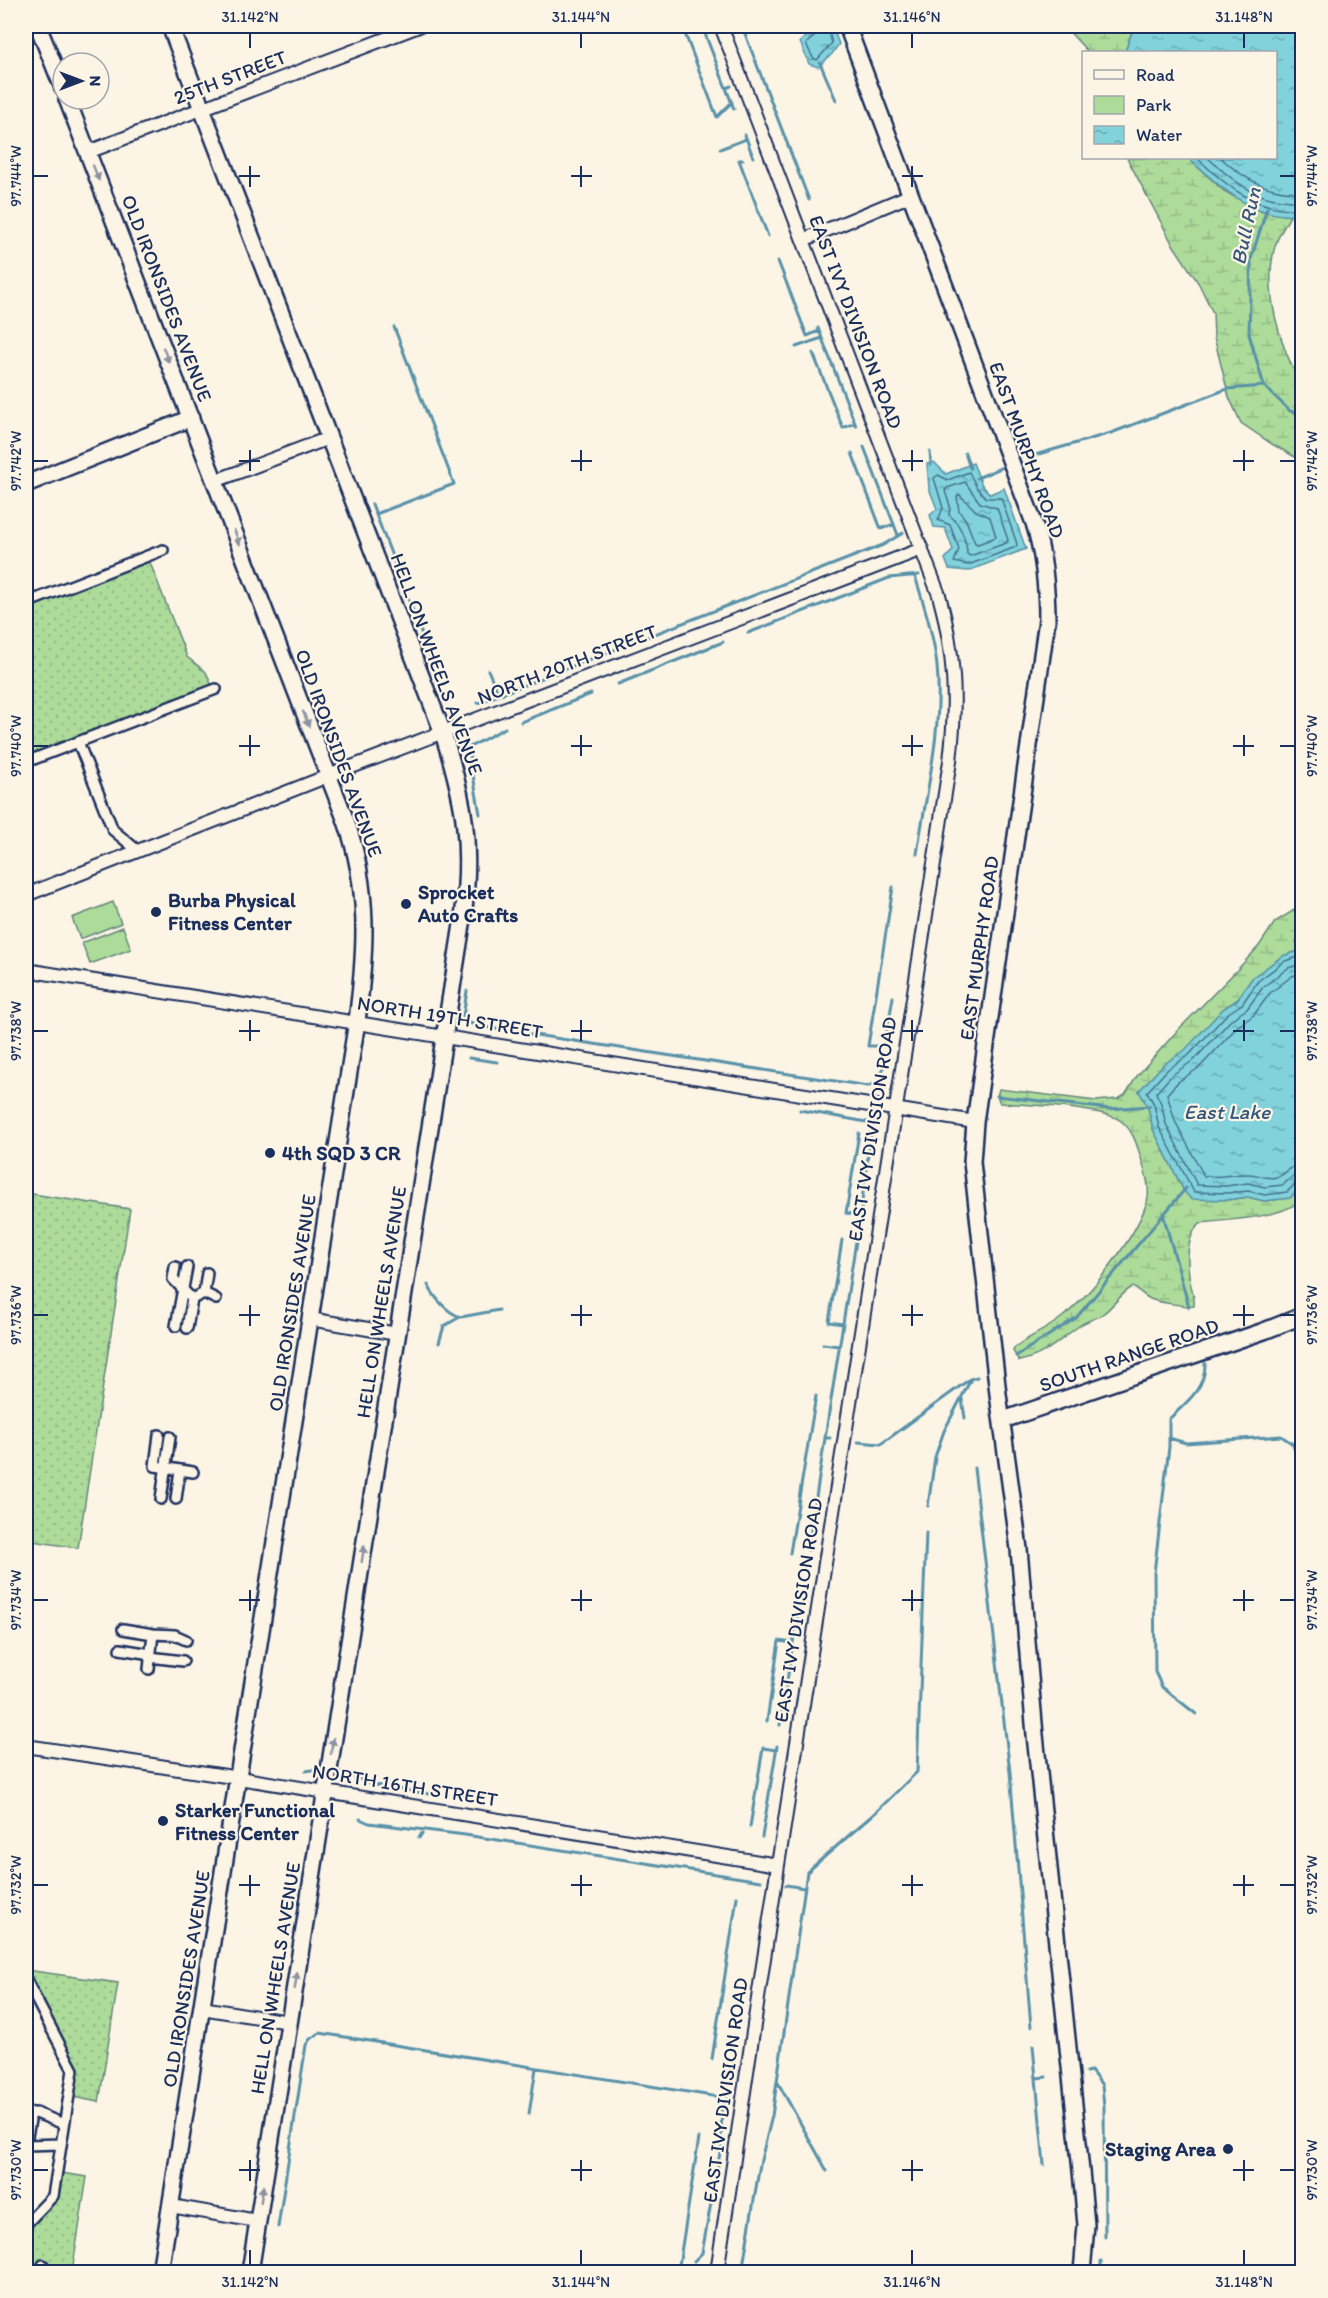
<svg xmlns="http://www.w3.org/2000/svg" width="1328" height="2298" viewBox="0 0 1328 2298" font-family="Itim,sans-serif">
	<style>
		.green { fill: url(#green-dots); stroke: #64857c; stroke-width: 1.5 }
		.wetland { fill: url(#wetland-marsh); stroke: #64857c; stroke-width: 1.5 }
		.pitch { fill: #acdb9a; stroke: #64857c; stroke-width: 1.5 }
		.water { fill: url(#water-ripples); stroke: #5891a9; stroke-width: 1.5 }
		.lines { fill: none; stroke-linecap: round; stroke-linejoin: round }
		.shore { stroke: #447090; stroke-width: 1.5 }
		.stream { stroke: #5891a9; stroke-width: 3 }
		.pedestrian-casing { stroke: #1b2f5e; stroke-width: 14 }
		.minor-casing { stroke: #1b2f5e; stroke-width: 16 }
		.tertiary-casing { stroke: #1b2f5e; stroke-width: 20 }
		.pedestrian { stroke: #fcf5e5; stroke-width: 9 }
		.minor { stroke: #fcf5e5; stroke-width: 12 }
		.tertiary { stroke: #fcf5e5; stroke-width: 15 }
		.oneway { fill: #8c92a2 }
		.ticks { fill: none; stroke: #1b2f5e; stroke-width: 2 }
		.poi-dot { fill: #1b2f5e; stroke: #fcf5e5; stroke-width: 2 }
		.labels { text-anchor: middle; stroke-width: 4.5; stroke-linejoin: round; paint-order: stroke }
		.street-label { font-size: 20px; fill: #1b2f5e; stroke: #fcf5e5 }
		.poi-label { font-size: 20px; font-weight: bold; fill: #1b2f5e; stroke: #fcf5e5; text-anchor: start }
		.water-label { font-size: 21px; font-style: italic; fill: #34587d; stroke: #fcf5e5 }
		.neatline { fill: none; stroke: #1b2f5e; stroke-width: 2 }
		.ticks-label { font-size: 15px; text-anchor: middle; fill: #1b2f5e }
	</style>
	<defs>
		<pattern id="green-dots" width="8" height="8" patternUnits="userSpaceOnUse" patternTransform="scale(1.5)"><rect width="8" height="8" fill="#acdb9a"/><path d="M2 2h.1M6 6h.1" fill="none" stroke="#93bc87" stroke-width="1.8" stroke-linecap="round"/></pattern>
		<pattern id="wetland-marsh" width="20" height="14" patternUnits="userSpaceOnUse" patternTransform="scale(1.5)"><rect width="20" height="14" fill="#acdb9a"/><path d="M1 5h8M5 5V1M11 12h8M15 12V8" fill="none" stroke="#93bc87"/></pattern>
		<pattern id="water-ripples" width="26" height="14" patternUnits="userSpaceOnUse" patternTransform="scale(1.5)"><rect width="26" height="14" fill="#81d2db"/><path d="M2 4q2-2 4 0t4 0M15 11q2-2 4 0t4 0" fill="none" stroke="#69abb5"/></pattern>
	</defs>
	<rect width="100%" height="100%" fill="#fcf5e5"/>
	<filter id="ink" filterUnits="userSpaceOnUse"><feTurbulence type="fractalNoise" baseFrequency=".0167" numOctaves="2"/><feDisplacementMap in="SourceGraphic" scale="12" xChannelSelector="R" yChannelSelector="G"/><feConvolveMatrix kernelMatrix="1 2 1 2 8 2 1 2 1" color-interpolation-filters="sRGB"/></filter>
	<g filter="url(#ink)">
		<path class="green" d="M149,560L187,657L206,672L212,686L26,758V607Z
			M26,1193L130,1209L78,1548L26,1540Z
			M26,1970L118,1983L99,2102L72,2097L76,2071Z
			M61,2173L87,2177L72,2272H26V2228L56,2196Z"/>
		<path class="wetland" d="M1064,26H1134L1125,52H1088Z
			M1127,158H1188L1224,191L1258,210L1290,216C1285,226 1276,238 1274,250C1264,293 1279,341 1298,379L1302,380V461L1272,444L1241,423L1229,397L1214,337L1213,313L1199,284L1172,243Z
			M1302,905V928L1296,942L1299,947L1302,946V950L1283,956L1253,977L1237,1000L1223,1009L1185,1051L1164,1064L1139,1091L1148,1107L1153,1129L1184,1191L1227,1200L1248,1197L1264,1201L1290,1198L1302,1185C1302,1191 1303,1198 1298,1202C1280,1218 1226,1220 1202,1223C1185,1232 1187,1265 1190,1282C1192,1290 1195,1297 1194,1306C1188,1307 1159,1302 1153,1300C1145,1298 1140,1290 1132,1287C1121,1294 1114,1305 1104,1313C1097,1319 1087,1320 1079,1326C1059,1340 1047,1355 1019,1361L1013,1351L1015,1347C1030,1336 1046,1330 1061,1318C1089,1297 1141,1232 1148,1197C1150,1186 1145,1171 1142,1161C1137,1146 1134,1131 1121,1121C1104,1107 1025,1105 1000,1103L997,1096L999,1089L1096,1101L1117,1099L1125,1095L1137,1076L1177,1031L1238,969L1259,946L1275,922Z"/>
		<path class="pitch" d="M113,902L121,923L80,939L72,918Z
			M123,927L131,949L90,964L82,943Z"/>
		<path class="water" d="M817,26H832L839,44L832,54L818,67L809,64L800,42Z
			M1134,26H1302V215C1254,220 1221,188 1188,158H1276V52H1125Z
			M934,462L946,474L973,463L982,485L990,494L1004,488L1026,549L968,571L949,569L945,559L953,550L945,528L934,527L930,515L937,509L929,488L927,464Z
			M1302,950V1185L1290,1198L1264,1201L1248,1197L1227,1200L1191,1199L1184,1191L1153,1129L1148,1107L1139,1091L1164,1064L1185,1050L1223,1009L1237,1000L1253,977L1283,956Z"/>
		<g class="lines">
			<path class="shore" d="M820,26L818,32L806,44L813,58L817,60L832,43L827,26
				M1197,158C1229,188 1255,211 1302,209
				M1208,158C1237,185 1261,203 1302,201
				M1221,158C1245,180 1269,193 1302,192
				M969,472L977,488L986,498H1001L1017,544L1016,547L968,565L954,562L959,549L950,525L938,520L943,508L934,478L938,475L948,480Z
				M965,482L980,503L997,508L1008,540L1006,543L970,556L967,554C967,541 960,523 949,515L950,506L945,491L947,488Z
				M959,494L976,511L990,517L996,537L978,544L975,543L966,520L959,511L957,497Z
				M1302,956L1285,961L1258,981L1242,1004L1227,1014L1189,1055L1168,1069L1147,1092L1154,1104L1159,1127L1194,1192L1227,1193L1248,1191L1265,1195L1287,1192L1297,1182L1302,1181
				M1302,964L1288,968L1263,987L1247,1009L1232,1019L1194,1060L1172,1075L1156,1093L1161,1103L1166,1124L1197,1185L1226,1186L1248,1183L1265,1187L1283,1185L1293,1176L1302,1174
				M1302,973L1292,976L1270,993L1254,1015L1238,1026L1200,1067L1178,1082L1167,1094L1175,1121L1204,1176C1219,1178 1233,1174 1248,1174C1258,1174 1267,1180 1277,1177C1287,1174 1289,1165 1302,1165"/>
			<path class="stream" d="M682,26L717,117L732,102
				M702,26L726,88L731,86
				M742,26L809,200
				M820,63L836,100
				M726,88L734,109
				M745,135L753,157
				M720,149L746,139
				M743,160H739L768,236
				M1267,208L1251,259L1249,334L1264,386L1290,411L1302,415
				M778,261L807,336L819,331
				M818,328L856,426
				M796,347L822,338
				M813,353L843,428L855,423
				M864,447L898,535
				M930,452L931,465
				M852,453L881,529L894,524
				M965,453L970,468
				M1035,455L1111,433L1227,389L1264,386
				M977,478L1003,467
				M372,504L434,666
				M376,514L454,484L394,327
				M915,576C924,605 934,636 937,666C943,726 926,794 917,854
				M748,633L889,578L919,575
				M488,670L499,695
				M618,684L723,642
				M478,703L883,545L903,533
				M521,722L591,694
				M480,814L468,748L505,728
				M433,1011L437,1012
				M461,1015L470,1023L477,1026L868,1086L877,1083
				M463,1016L467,991
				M888,1046H868L893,887
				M888,1048L886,1038L893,997
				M469,1058L497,1062
				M881,1084L877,1083L885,1065
				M997,1096L1110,1109L1150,1106
				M800,1110L872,1123L860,1217
				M859,1133L846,1213L860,1215
				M1163,1214L1189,1307
				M842,1240L829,1322L843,1324
				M428,1285C434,1297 447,1313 461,1317L499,1310
				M439,1343L444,1326L460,1317
				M823,1344L839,1346
				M1016,1356L1076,1318L1186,1188
				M962,1399L965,1418
				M830,1438H825L856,1241
				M1169,1438L1186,1443L1281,1436L1293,1444L1299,1466
				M858,1442L881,1444L970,1379L977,1377
				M974,1468L1010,1772L1031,2027
				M928,1506L935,1457L944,1431L970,1381
				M808,1550L825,1438
				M790,1553L816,1396
				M1196,1714L1162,1687L1155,1672L1154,1573L1169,1447V1419C1186,1403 1206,1388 1205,1363
				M767,1721L779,1641L793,1643
				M780,1725L802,1586
				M306,1771L318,1769
				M341,1772L375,1785L429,1794
				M360,1819L369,1823L465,1835L761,1881
				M750,1827L763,1748L776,1750
				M762,1837L777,1746
				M419,1838L424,1830
				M786,1885L804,1888
				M1033,2046L1044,2165
				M712,2059L737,1897
				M1086,2072L1091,2071L1102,2085L1104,2107L1105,2237
				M1036,2078L1046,2077
				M777,2081L827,2171
				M529,2114L536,2068
				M278,2227L306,2045L310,2039L320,2033L731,2099
				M694,2261L702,2253L721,2147L722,2098
				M1101,2261V2272
				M270,2271L279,2272
				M678,2272L699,2138
				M742,2272L760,2164L772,2116L807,1872L876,1812L917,1772L926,1533"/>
			<g class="pedestrian-casing">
				<path id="pedestrian" d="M26,603L163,550
					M78,742L113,830L138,851
					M26,762L216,689
					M175,1267L173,1279L192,1299L204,1293L216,1299
					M204,1293L207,1273
					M176,1326L187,1267
					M187,1328L192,1299
					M159,1435L155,1466L193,1472
					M161,1499L170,1437
					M176,1499L180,1470
					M123,1629L153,1634L149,1669
					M153,1634L175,1635L186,1640
					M120,1649L151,1654
					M150,1657L183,1661
					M26,1980L73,2070L53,2196L26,2224
					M26,2110L30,2120L26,2142
					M27,2113H36L64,2124
					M26,2145L61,2144
					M26,2272H33
					M40,2272L43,2265"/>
			</g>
			<g class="minor-casing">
				<path id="minor" d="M88,152L419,26
					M803,240L911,195
					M215,481L329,438
					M26,895L328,776L922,549
					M26,970L975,1122
					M310,1319L397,1334
					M26,1746L239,1778L778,1865
					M202,2008L289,2022
					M171,2206L257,2221
					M717,2272L778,1865L950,761C957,702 955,653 939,595L721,26"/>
			</g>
			<g class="tertiary-casing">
				<path id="tertiary" d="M38,26L63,88
					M170,26L443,733C465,803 472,844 463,918L250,2272
					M847,26L1034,523C1044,555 1047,586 1047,620L975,1122L972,1162L998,1394L1019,1549L1035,1735L1081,2171L1086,2225L1082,2272
					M67,99L346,821C370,890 366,950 357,1021L160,2272
					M26,484L191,418
					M1003,1420L1264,1331L1302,1316"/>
			</g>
			<use href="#pedestrian" class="pedestrian"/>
			<use href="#minor" class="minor"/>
			<use href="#tertiary" class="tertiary"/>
		</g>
		<defs><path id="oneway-solid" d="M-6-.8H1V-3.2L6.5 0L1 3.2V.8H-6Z" transform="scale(1.5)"/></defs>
		<g class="oneway">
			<use href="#oneway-solid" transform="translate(96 173) rotate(69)"/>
			<use href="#oneway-solid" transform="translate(166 355) rotate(69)"/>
			<use href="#oneway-solid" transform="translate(237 537) rotate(69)"/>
			<use href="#oneway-solid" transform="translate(306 719) rotate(69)"/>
			<use href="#oneway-solid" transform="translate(363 1554) rotate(-81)"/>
			<use href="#oneway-solid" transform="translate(332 1746) rotate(-81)"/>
			<use href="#oneway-solid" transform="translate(296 1981) rotate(-81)"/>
			<use href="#oneway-solid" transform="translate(262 2194) rotate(-81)"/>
		</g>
	</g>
	<path class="ticks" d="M250,33V48M581,33V48M912,33V48M1244,33V48M250,166V187M581,166V187M912,166V187M33,176H48M239,176H260M571,176H592M902,176H923M1280,176H1295M250,450V471M581,450V471M912,450V471M1244,450V471M33,461H48M239,461H260M571,461H592M902,461H923M1233,461H1254M1280,461H1295M250,735V756M581,735V756M912,735V756M1244,735V756M33,746H48M239,746H260M571,746H592M902,746H923M1233,746H1254M1280,746H1295M250,1020V1041M581,1020V1041M912,1020V1041M1244,1020V1041M33,1031H48M239,1031H260M571,1031H592M902,1031H923M1233,1031H1254M1280,1031H1295M250,1305V1326M581,1305V1326M912,1305V1326M1244,1305V1326M33,1315H48M239,1315H260M571,1315H592M902,1315H923M1233,1315H1254M1280,1315H1295M250,1590V1611M581,1590V1611M912,1590V1611M1244,1590V1611M33,1600H48M239,1600H260M571,1600H592M902,1600H923M1233,1600H1254M1280,1600H1295M250,1875V1896M581,1875V1896M912,1875V1896M1244,1875V1896M33,1885H48M239,1885H260M571,1885H592M902,1885H923M1233,1885H1254M1280,1885H1295M250,2160V2181M581,2160V2181M912,2160V2181M1244,2160V2181M33,2170H48M239,2170H260M571,2170H592M902,2170H923M1233,2170H1254M1280,2170H1295M250,2250V2265M581,2250V2265M912,2250V2265M1244,2250V2265"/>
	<g class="poi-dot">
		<circle cx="406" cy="904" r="6"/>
		<circle cx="156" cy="912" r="6"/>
		<circle cx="270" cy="1153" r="6"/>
		<circle cx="163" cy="1821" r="6"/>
		<circle cx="1228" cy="2149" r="6"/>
	</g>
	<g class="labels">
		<g class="street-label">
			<text transform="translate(230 77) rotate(-21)" y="7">25TH STREET</text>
			<text transform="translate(167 298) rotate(69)" y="7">OLD IRONSIDES AVENUE</text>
			<text transform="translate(856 322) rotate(69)" y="7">EAST IVY DIVISION ROAD</text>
			<text transform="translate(1027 450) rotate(70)" y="7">EAST MURPHY ROAD</text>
			<text transform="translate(437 664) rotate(70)" y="7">HELL ON WHEELS AVENUE</text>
			<text transform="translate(567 664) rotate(-21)" y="7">NORTH 20TH STREET</text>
			<text transform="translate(339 753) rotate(70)" y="7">OLD IRONSIDES AVENUE</text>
			<text transform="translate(979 948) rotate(-82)" y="7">EAST MURPHY ROAD</text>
			<text transform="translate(450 1017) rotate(9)" y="7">NORTH 19TH STREET</text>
			<text transform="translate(872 1129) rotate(-81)" y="7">EAST IVY DIVISION ROAD</text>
			<text transform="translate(381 1302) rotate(-81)" y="7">HELL ON WHEELS AVENUE</text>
			<text transform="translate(292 1303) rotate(-81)" y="7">OLD IRONSIDES AVENUE</text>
			<text transform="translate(1129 1355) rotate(-19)" y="7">SOUTH RANGE ROAD</text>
			<text transform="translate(798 1610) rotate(-81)" y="7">EAST IVY DIVISION ROAD</text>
			<text transform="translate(405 1785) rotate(9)" y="7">NORTH 16TH STREET</text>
			<text transform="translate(275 1978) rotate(-81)" y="7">HELL ON WHEELS AVENUE</text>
			<text transform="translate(186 1979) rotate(-81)" y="7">OLD IRONSIDES AVENUE</text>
			<text transform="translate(725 2090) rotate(-82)" y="7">EAST IVY DIVISION ROAD</text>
		</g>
		<g class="poi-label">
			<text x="418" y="899">Sprocket<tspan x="418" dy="23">Auto Crafts</tspan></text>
			<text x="168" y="907">Burba Physical<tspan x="168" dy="23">Fitness Center</tspan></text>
			<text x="282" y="1160">4th SQD 3 CR</text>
			<text x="175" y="1817">Starker Functional<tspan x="175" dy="23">Fitness Center</tspan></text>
			<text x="1216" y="2156" text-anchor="end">Staging Area</text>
		</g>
		<g class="water-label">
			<text transform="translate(1246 226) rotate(-78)" y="7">Bull Run</text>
			<text x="1227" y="1119">East Lake</text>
		</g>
	</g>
	<rect width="1328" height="2298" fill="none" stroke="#fcf5e5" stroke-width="66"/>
	<rect x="1082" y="51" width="195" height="108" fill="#fcf5e5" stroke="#a2a6af" stroke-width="1.5"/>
	<rect x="1094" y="70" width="30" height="9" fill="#fcf5e5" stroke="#a2a6af" stroke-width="1.5"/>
	<text x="1136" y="81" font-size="18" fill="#1b2f5e">Road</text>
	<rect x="1094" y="96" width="30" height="18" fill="#acdb9a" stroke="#a2a6af" stroke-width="1.5"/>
	<text x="1136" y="111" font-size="18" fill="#1b2f5e">Park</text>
	<rect x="1094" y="126" width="30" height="18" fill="url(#water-ripples)" stroke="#a2a6af" stroke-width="1.5"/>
	<text x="1136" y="141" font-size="18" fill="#1b2f5e">Water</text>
	<g transform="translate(81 81) rotate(90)"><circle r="28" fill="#fcf5e5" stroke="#a2a6af" stroke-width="1.5"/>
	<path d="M0-4.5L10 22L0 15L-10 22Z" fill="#1b2f5e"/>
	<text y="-9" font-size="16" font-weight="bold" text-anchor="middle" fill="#1b2f5e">N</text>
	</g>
	<rect x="33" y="33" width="1262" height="2232" class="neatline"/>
	<g class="ticks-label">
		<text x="250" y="22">31.142°N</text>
		<text x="581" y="22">31.144°N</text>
		<text x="912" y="22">31.146°N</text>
		<text x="1244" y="22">31.148°N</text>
		<text transform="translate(1312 176) rotate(-90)" y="5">97.744°W</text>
		<text transform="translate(16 176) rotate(-90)" y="5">97.744°W</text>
		<text transform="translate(16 461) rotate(-90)" y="5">97.742°W</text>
		<text transform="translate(1312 461) rotate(-90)" y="5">97.742°W</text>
		<text transform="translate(16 746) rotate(-90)" y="5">97.740°W</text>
		<text transform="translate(1312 746) rotate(-90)" y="5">97.740°W</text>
		<text transform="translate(1312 1031) rotate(-90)" y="5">97.738°W</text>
		<text transform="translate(16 1031) rotate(-90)" y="5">97.738°W</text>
		<text transform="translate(16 1315) rotate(-90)" y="5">97.736°W</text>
		<text transform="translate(1312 1315) rotate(-90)" y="5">97.736°W</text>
		<text transform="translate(16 1600) rotate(-90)" y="5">97.734°W</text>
		<text transform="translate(1312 1600) rotate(-90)" y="5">97.734°W</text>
		<text transform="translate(1312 1885) rotate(-90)" y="5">97.732°W</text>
		<text transform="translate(16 1885) rotate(-90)" y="5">97.732°W</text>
		<text transform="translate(1312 2170) rotate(-90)" y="5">97.730°W</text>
		<text transform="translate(16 2170) rotate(-90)" y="5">97.730°W</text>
		<text x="250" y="2287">31.142°N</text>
		<text x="581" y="2287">31.144°N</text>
		<text x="912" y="2287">31.146°N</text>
		<text x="1244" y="2287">31.148°N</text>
	</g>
</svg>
